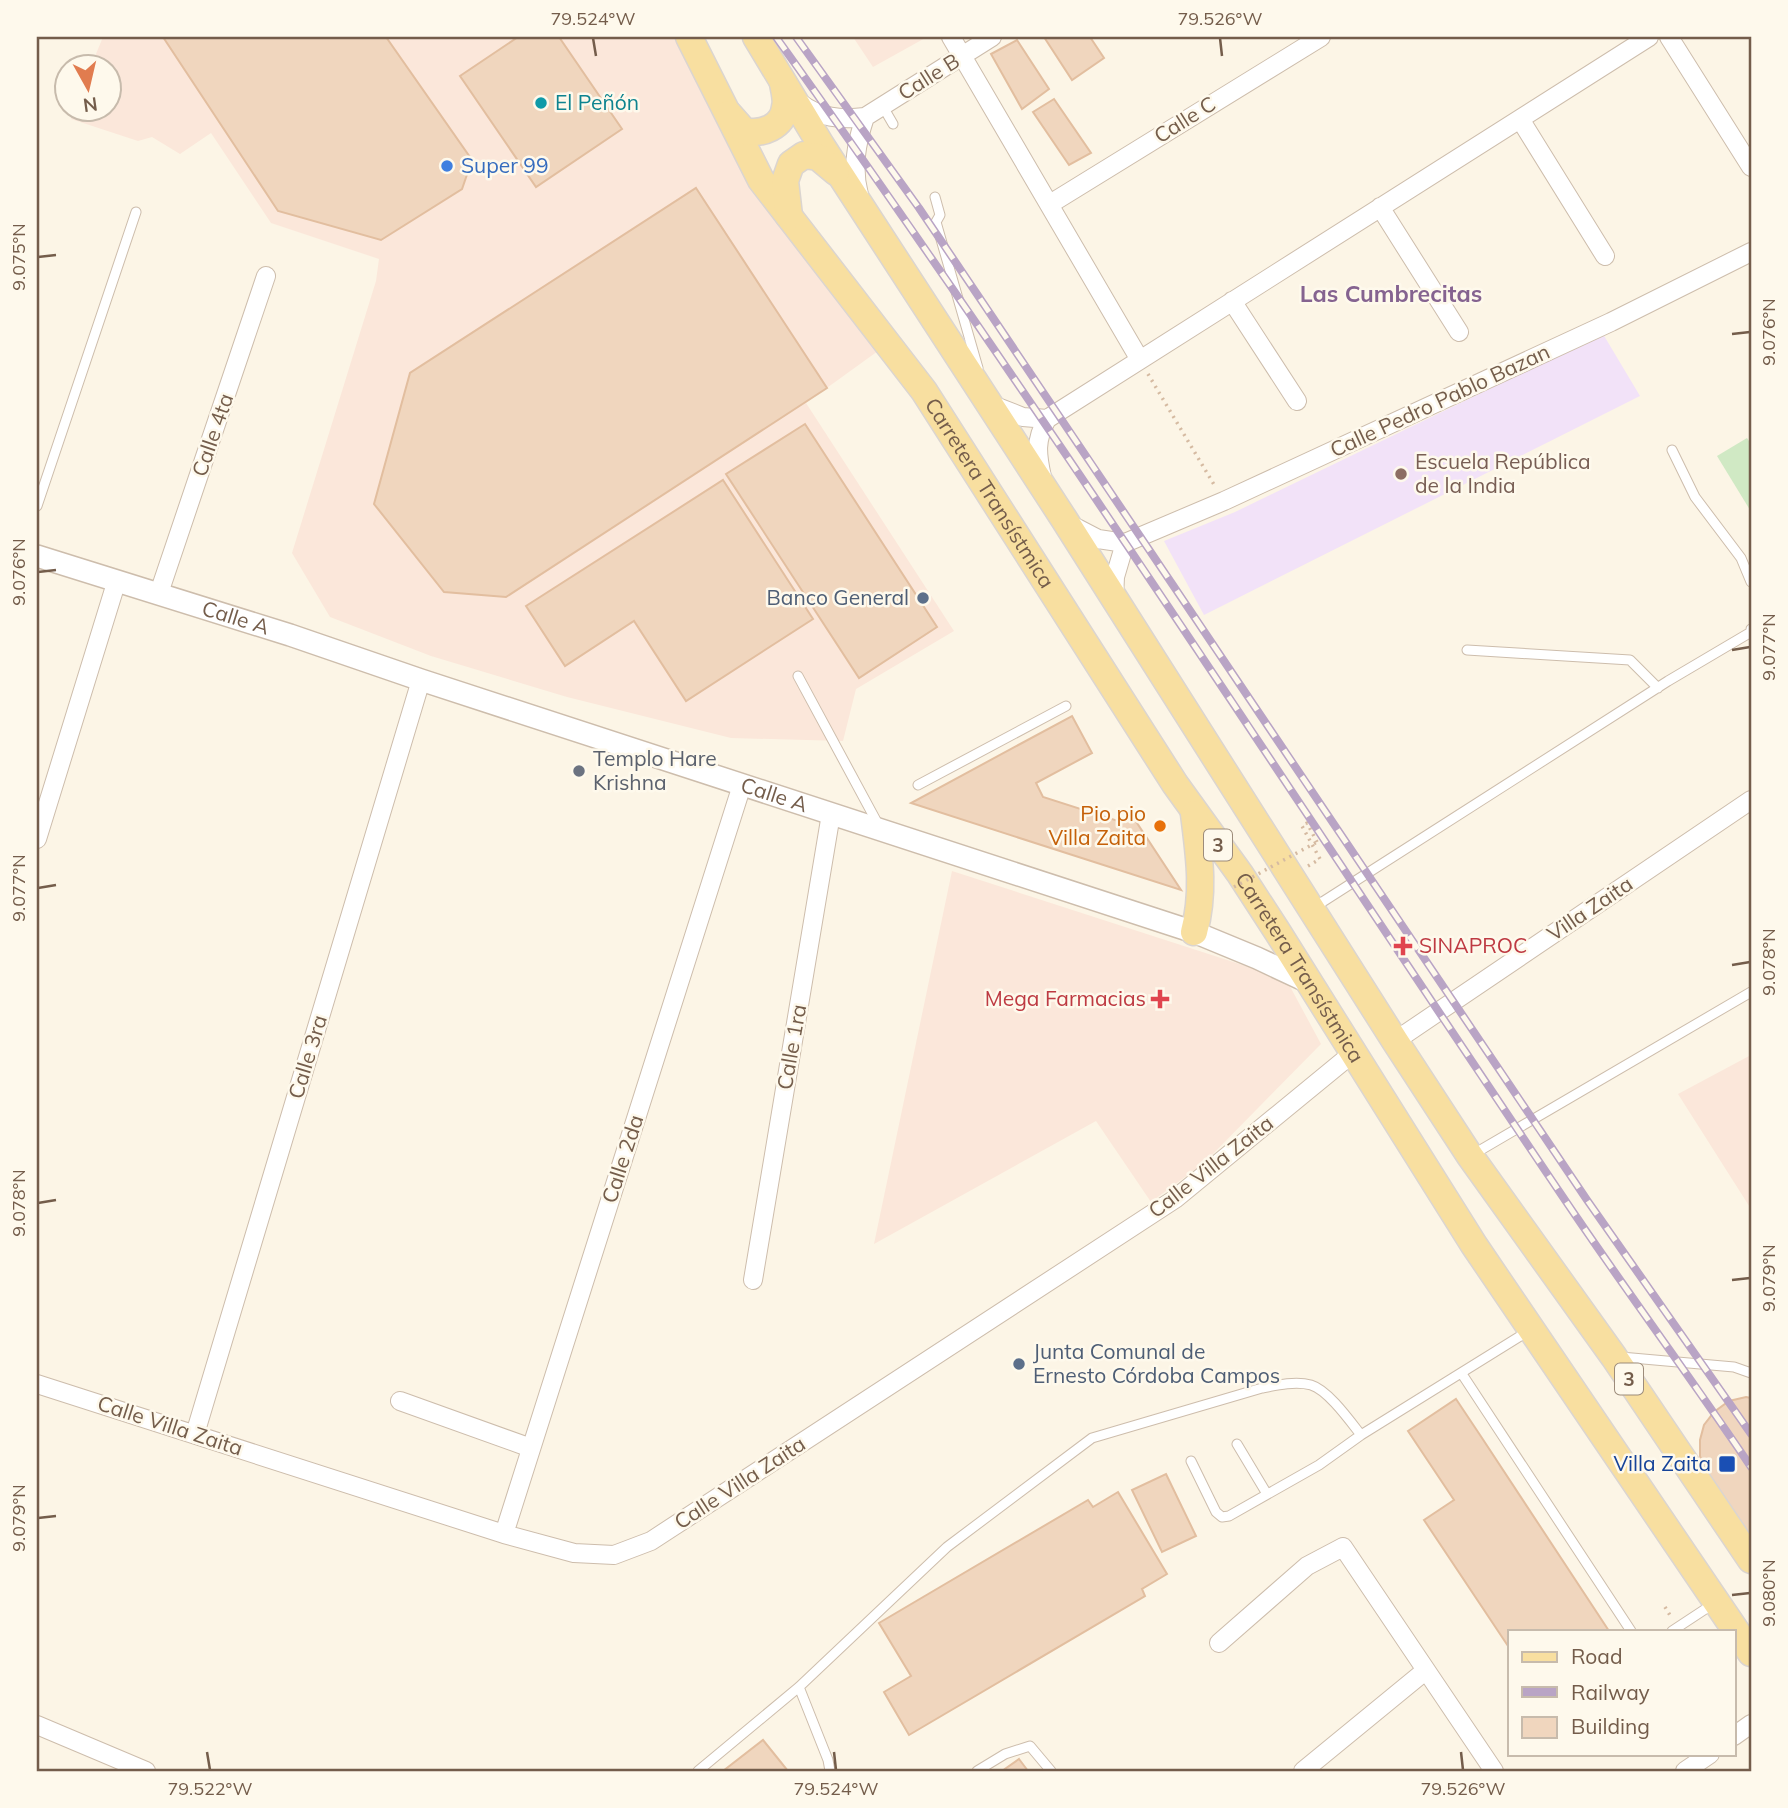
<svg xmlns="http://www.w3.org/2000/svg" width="1788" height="1808" viewBox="0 0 1788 1808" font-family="Mulish,sans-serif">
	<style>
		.commercial { fill: #fbe7da }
		.education { fill: #f2e2f8 }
		.park { fill: #d0e9c4 }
		.building { fill: #f0d6be; stroke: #e2be9f; stroke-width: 2 }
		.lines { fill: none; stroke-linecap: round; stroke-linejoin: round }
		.service-casing { stroke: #cdbdac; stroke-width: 11 }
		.minor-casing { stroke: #cdbdac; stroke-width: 20 }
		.tertiary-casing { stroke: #cdbdac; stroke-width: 24 }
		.primary-casing { stroke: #dbd5d0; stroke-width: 29 }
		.path { stroke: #d5baa1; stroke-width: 3.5; stroke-dasharray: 2 5; stroke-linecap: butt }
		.service { stroke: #fff; stroke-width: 9 }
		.minor { stroke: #fff; stroke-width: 18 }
		.tertiary { stroke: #fff; stroke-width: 21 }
		.primary { stroke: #f8dfa0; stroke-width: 26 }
		.rail-casing { stroke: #b9a4c5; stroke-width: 8 }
		.rail { stroke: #fef9ec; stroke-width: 5; stroke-dasharray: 16; stroke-linecap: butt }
		.path-bridge { stroke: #d5baa1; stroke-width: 3.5; stroke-dasharray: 2 5; stroke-linecap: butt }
		.ticks { fill: none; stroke: #745d4b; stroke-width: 2.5 }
		.culture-dot { fill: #0f9aa8; stroke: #fef9ec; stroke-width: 2.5 }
		.shop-dot { fill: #3f7fe0; stroke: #fef9ec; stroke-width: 2.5 }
		.education-dot { fill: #8d6e63; stroke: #fef9ec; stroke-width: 2.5 }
		.service-dot { fill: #5c6f8a; stroke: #fef9ec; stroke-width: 2.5 }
		.worship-dot { fill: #6b7280; stroke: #fef9ec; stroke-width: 2.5 }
		.food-dot { fill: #e8710a; stroke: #fef9ec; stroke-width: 2.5 }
		.health-dot { fill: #e0444e; stroke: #fef9ec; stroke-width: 2.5 }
		.transit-dot { fill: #1a4fb4; stroke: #fef9ec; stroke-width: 2.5 }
		.labels { text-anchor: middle; stroke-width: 5; stroke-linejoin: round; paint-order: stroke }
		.shield { fill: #fef9ec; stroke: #9d8c7b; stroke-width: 2 }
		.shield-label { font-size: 19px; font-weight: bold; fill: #745d4b }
		.street-label { font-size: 21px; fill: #745d4b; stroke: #fef9ec }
		.culture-label { font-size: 21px; fill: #0d838f; stroke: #fef9ec; text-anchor: start }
		.shop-label { font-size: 21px; fill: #366cbe; stroke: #fef9ec; text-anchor: start }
		.education-label { font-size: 21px; fill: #785e54; stroke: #fef9ec; text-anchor: start }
		.service-label { font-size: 21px; fill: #4e5e75; stroke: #fef9ec; text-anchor: end }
		.worship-label { font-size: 21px; fill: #5b616d; stroke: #fef9ec; text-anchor: start }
		.food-label { font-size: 21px; fill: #c56008; stroke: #fef9ec; text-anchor: end }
		.health-label { font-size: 21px; fill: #be3a42; stroke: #fef9ec; text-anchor: start }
		.transit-label { font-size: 21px; fill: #164399; stroke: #fef9ec; text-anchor: end }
		.neighbourhood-label { font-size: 23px; font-weight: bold; fill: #856390; stroke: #fef9ec }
		.neatline { fill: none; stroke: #745d4b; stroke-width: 2.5 }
		.ticks-label { font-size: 18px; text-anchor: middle; fill: #745d4b }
	</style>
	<rect width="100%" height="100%" fill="#fcf5e6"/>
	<path class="commercial" d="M103,37H683L878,351L806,403L954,631L856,689L843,741L731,738L567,697L431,656L330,617L292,553L376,281L379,259L271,223L211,133L180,154L152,137L138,141L71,119L75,109L108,108V66H91Z
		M853,37H927L873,67Z
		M952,871L1286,979L1321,1044L1204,1163L1151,1202L1096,1121L874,1244Z
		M1751,1055V1209L1678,1094Z"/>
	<path class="education" d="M1603,334L1640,396L1204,615L1164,541L1235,512Z"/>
	<path class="park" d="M1747,438L1751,444L1750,510L1717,456Z"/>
	<path class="building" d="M163,37H386L472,160L462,189L381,240L278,211Z
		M518,37H559L622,129L536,187L460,76Z
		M1044,37H1090L1104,58L1072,80Z
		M1017,40L1049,89L1022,109L991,54Z
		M1054,99L1091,153L1069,165L1033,112Z
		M696,188L827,388L506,597L444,592L374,504L410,373Z
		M805,424L937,627L859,678L726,474Z
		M723,480L813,619L686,701L634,621L565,666L526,606Z
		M1072,716L1092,753L1036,783L1043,797L1124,823L1133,817L1181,890L911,803Z
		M1746,1397L1751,1398V1541L1706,1473L1700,1456V1440L1704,1425L1714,1412L1729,1401Z
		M1456,1399L1482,1438L1609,1631H1510V1649L1424,1520L1454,1500L1408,1431Z
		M1166,1474L1196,1536L1162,1552L1132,1490Z
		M1118,1492L1167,1574L1142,1589L1145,1596L909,1735L884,1692L911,1676L879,1623L1088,1500L1093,1507Z
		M763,1740L788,1771H723Z
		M1019,1759L1028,1771H1002Z"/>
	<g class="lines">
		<g class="service-casing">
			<path id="service" d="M882,105L893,124
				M935,197L940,215L936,222L978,368
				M1672,450L1695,497L1741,558L1751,582
				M37,506L136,212
				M1467,650L1630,660L1658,688
				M798,676L879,826
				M918,785L1066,706
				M1313,908L1668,681L1751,632V629
				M1472,1155L1751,992
				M1621,1357L1734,1367L1751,1373
				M1462,1374L1631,1631
				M1237,1444L1267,1494
				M1191,1461L1216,1512L1222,1517L1229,1516L1319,1465L1361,1435L1530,1330
				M1672,1631L1713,1604
				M799,1687L828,1760L830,1771
				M698,1771L799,1687L947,1547L1092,1438L1262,1388C1277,1385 1296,1381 1311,1385C1328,1390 1350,1421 1361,1435
				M977,1771L1005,1754L1030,1746L1051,1771"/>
		</g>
		<g class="minor-casing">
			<path id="minor" d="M951,37L1140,360
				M1669,37L1751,167
				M799,102C819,118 841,120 865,117L992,37
				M1520,119L1605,256
				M859,195C852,167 856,144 865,117
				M1050,204L1321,37
				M1380,207L1459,332
				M1232,301L1297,401
				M990,404L1023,417L1047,419
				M1042,477C1037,454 1035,440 1047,419L1649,37
				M1071,525L1098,539L1125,543L1224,501L1611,322L1751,252
				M159,593L266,276
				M1114,598L1115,577L1125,543
				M37,839L117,580
				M1395,1041L1751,800
				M753,1280L831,814
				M37,1384L504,1534L574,1553L614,1555L651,1541L1175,1199L1353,1053
				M400,1401L531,1448
				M195,1434L421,680
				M504,1534L742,785
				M1219,1643L1307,1566L1343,1547L1494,1771
				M37,1725L146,1771
				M1734,1736L1751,1724
				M1303,1771L1425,1671
				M1685,1771L1710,1754"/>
		</g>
		<g class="tertiary-casing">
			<g id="tertiary">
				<path id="s1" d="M37,556L290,635L421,680L1194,932L1257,958L1308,982"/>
			</g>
		</g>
		<g class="primary-casing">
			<g id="primary">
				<path id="s2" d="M689,37L761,180L924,391L1175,784L1240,874L1277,931L1474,1245L1751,1653"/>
				<path d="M756,37L821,145L1064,519L1395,1041L1470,1156L1614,1357L1751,1560"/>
				<path d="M729,114L744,131C762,135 783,127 785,107C787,100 784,90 783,83"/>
				<path d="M789,216L785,181L791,164L804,155L818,157L836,172"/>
				<path d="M1194,932C1205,892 1199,854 1194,814"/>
			</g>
		</g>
		<path class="path" d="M1148,374L1216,488
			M1308,866L1320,859L1302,826L1307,823L1317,842
			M1665,1607L1671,1617"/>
		<use href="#service" class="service"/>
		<use href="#minor" class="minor"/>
		<use href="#tertiary" class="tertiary"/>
		<use href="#primary" class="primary"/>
		<g class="rail-casing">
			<path id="rail" d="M776,37C1049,419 1304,813 1567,1203C1627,1292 1691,1378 1751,1467
				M796,37L919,208L1587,1200L1751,1434"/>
		</g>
		<use href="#rail" class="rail"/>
		<path class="path-bridge" d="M1234,887L1317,842"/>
	</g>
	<path class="ticks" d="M593,38L596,56M1220,38L1222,56M38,257L56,255M1732,334L1750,332M38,572L56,570M1732,650L1750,647M38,888L56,885M1732,965L1750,962M38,1203L56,1200M1732,1280L1750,1278M38,1518L56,1516M1732,1595L1750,1593M207,1752L210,1770M834,1752L836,1770M1461,1752L1463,1770"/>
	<circle class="culture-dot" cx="541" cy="103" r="7"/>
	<circle class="shop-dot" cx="447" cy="166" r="7"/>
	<circle class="education-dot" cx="1401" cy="474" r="7"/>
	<g class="service-dot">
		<circle cx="923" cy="598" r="7"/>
		<circle cx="1019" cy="1364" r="7"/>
	</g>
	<circle class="worship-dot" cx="579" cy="771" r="7"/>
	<circle class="food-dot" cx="1160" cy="826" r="7"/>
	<g class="health-dot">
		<path d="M1399.5 935.5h7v7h7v7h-7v7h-7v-7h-7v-7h7z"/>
		<path d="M1156.5 988.5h7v7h7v7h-7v7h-7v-7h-7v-7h7z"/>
	</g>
	<rect class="transit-dot" x="1718" y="1455" width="18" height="18" rx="3.5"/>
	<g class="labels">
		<g class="shield">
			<rect x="1204" y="829.5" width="28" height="31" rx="5"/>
			<rect x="1615" y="1363.5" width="28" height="31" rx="5"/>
		</g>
		<g class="shield-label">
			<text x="1218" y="852">3</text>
			<text x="1629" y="1386">3</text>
		</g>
		<g class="street-label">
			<text transform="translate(929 77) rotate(-32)" y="7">Calle B</text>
			<text transform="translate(1185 120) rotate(-32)" y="7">Calle C</text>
			<text transform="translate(1440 401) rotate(-25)" y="7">Calle Pedro Pablo Bazan</text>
			<text transform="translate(213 435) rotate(-71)" y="7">Calle 4ta</text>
			<text dy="7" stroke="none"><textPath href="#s2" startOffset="548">Carretera Transístmica</textPath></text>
			<text dy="7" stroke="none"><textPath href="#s1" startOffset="208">Calle A</textPath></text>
			<text dy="7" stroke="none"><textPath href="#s1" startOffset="775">Calle A</textPath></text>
			<text transform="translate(1590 909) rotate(-34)" y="7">Villa Zaita</text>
			<text dy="7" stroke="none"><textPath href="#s2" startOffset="1115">Carretera Transístmica</textPath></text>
			<text transform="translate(792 1047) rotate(-80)" y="7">Calle 1ra</text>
			<text transform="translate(308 1057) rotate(-73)" y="7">Calle 3ra</text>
			<text transform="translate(623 1159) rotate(-72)" y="7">Calle 2da</text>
			<text transform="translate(1211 1167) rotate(-38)" y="7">Calle Villa Zaita</text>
			<text transform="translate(170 1426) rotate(18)" y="7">Calle Villa Zaita</text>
			<text transform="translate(740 1483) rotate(-33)" y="7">Calle Villa Zaita</text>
		</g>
		<g class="culture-label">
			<text x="555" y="110">El Peñón</text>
		</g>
		<g class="shop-label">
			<text x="461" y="173">Super 99</text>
		</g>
		<g class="education-label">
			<text x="1415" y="469">Escuela República<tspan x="1415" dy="24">de la India</tspan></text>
		</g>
		<g class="service-label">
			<text x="909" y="605">Banco General</text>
			<text x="1033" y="1359" text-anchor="start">Junta Comunal de<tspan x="1033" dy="24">Ernesto Córdoba Campos</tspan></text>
		</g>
		<g class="worship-label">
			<text x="593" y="766">Templo Hare<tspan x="593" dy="24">Krishna</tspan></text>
		</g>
		<g class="food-label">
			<text x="1146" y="821">Pio pio<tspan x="1146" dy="24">Villa Zaita</tspan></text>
		</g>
		<g class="health-label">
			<text x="1419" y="953">SINAPROC</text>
			<text x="1146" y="1006" text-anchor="end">Mega Farmacias</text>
		</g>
		<g class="transit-label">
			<text x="1711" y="1471">Villa Zaita</text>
		</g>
		<g class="neighbourhood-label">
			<text x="1391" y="302">Las Cumbrecitas</text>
		</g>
	</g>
	<rect width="1788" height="1808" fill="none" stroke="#fef9ec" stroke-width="77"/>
	<rect x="1508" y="1630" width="228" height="126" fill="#fef9ec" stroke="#c7bbac" stroke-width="2"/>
	<rect x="1522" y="1652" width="35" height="10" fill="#f8dfa0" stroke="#c7bbac" stroke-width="2"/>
	<text x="1571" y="1664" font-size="21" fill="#745d4b">Road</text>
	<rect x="1522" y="1687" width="35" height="10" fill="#b9a4c5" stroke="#c7bbac" stroke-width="2"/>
	<text x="1571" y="1700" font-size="21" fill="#745d4b">Railway</text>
	<rect x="1522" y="1717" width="35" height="21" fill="#f0d6be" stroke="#c7bbac" stroke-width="2"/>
	<text x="1571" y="1734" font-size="21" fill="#745d4b">Building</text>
	<g transform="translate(88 88) rotate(172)"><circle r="33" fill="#fef9ec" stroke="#c7bbac" stroke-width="2"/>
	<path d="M0-5L12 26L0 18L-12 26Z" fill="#e17c4f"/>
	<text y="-10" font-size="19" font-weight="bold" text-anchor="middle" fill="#745d4b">N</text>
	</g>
	<rect x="38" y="38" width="1712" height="1732" class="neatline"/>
	<g class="ticks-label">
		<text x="593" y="25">79.524°W</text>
		<text x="1220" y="25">79.526°W</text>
		<text transform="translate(19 257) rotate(-90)" y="6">9.075°N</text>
		<text transform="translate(1769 332) rotate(-90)" y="6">9.076°N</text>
		<text transform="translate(19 572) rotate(-90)" y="6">9.076°N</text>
		<text transform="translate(1769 647) rotate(-90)" y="6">9.077°N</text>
		<text transform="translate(19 888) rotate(-90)" y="6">9.077°N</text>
		<text transform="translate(1769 962) rotate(-90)" y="6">9.078°N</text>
		<text transform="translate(19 1203) rotate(-90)" y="6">9.078°N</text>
		<text transform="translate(1769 1278) rotate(-90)" y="6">9.079°N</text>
		<text transform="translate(19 1518) rotate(-90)" y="6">9.079°N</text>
		<text transform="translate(1769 1593) rotate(-90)" y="6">9.080°N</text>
		<text x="210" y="1795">79.522°W</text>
		<text x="836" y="1795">79.524°W</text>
		<text x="1463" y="1795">79.526°W</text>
	</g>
</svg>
